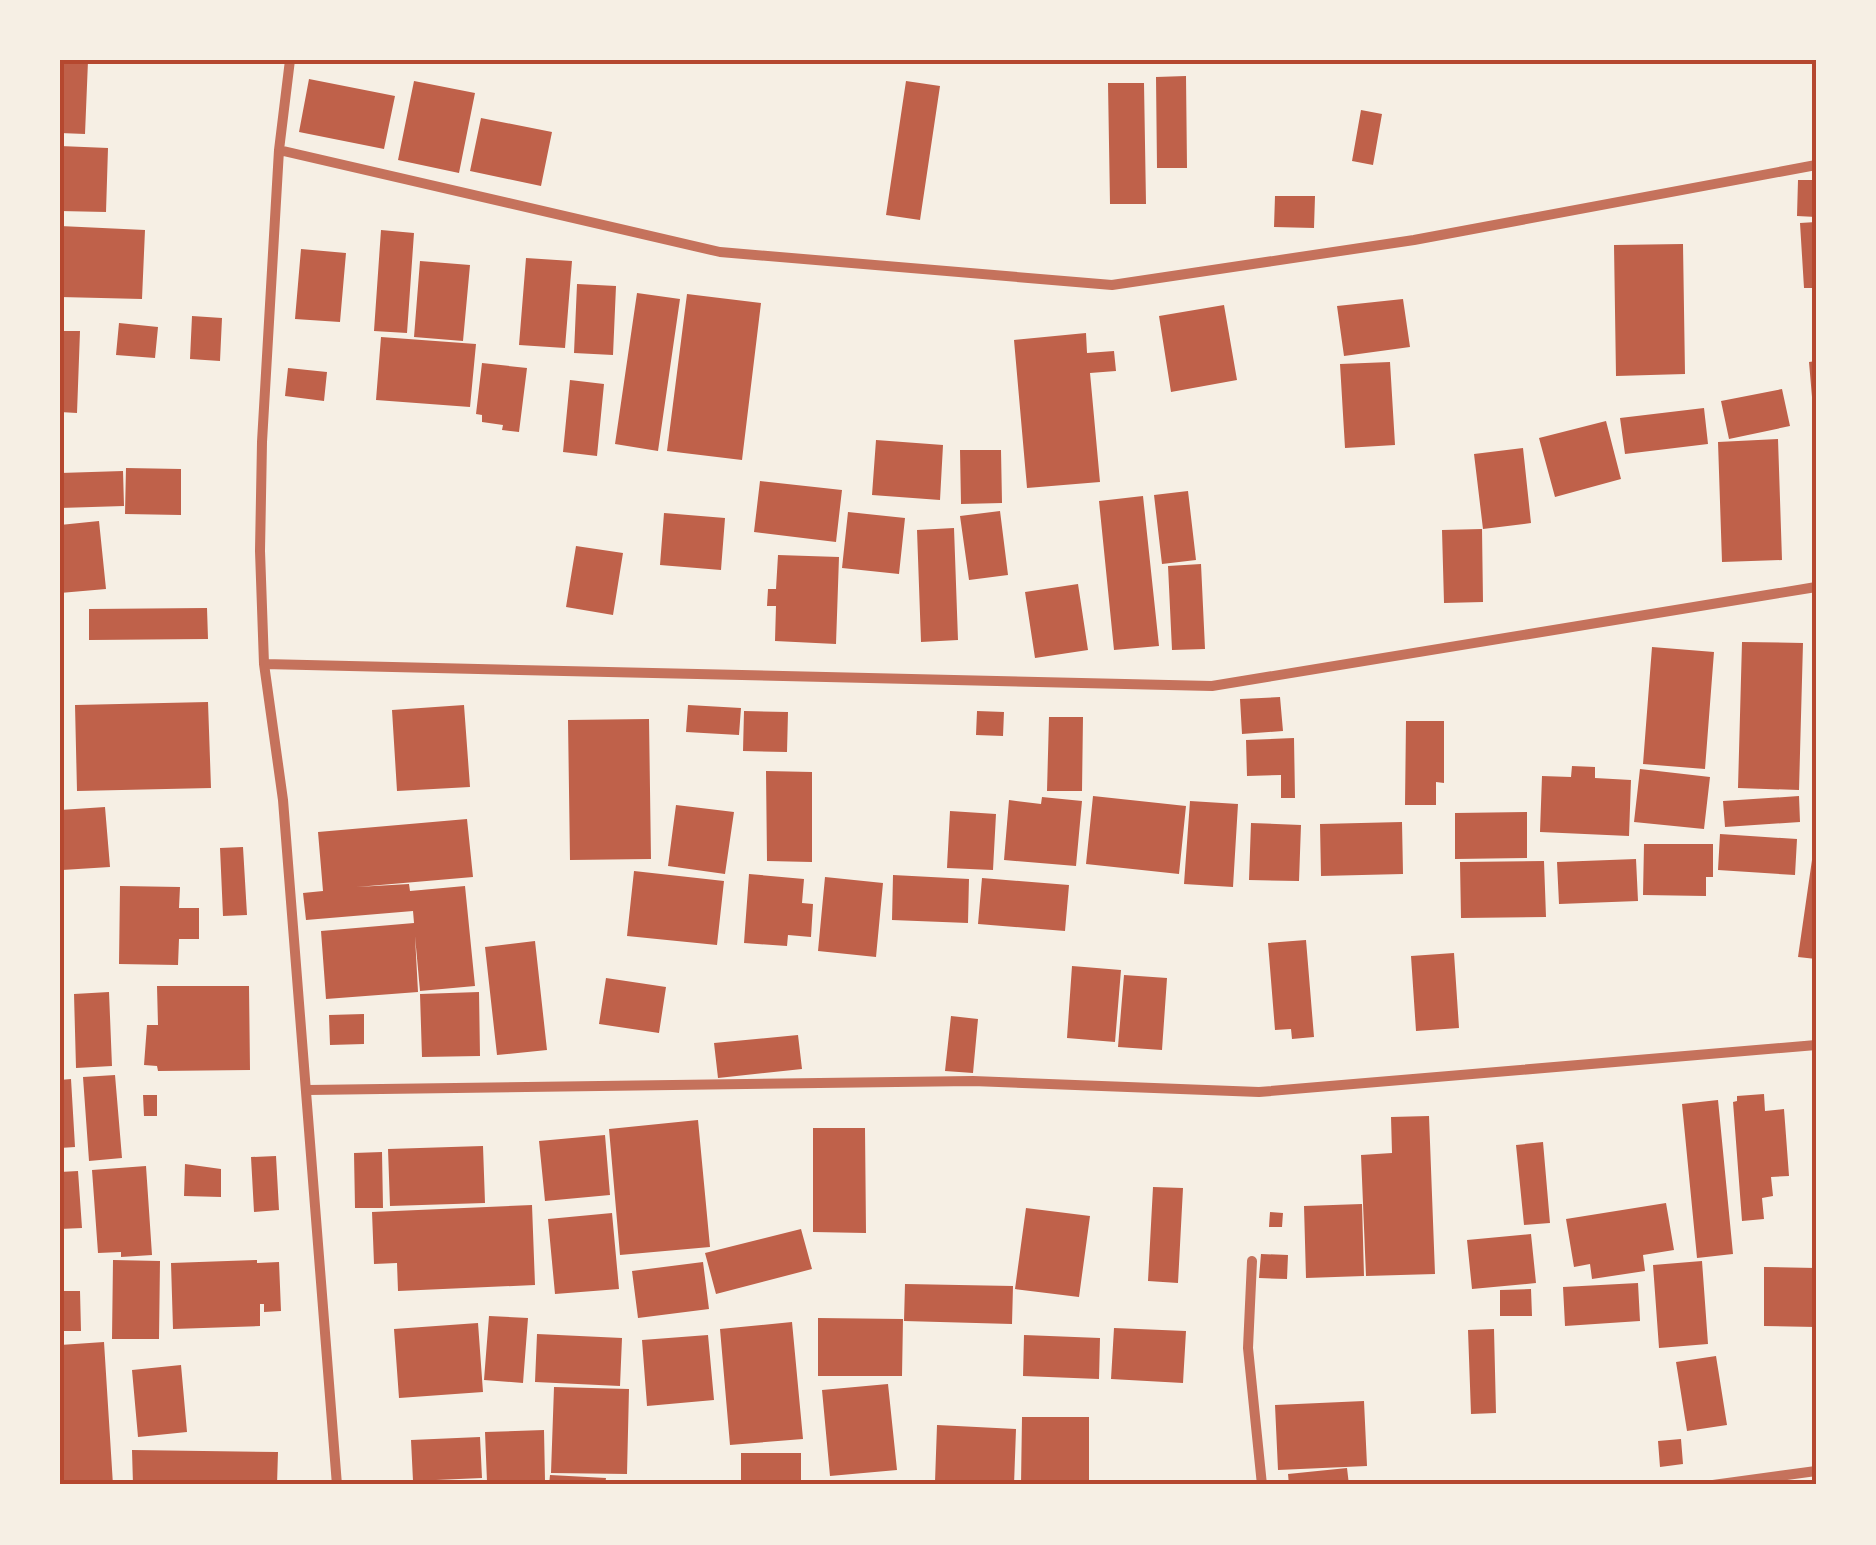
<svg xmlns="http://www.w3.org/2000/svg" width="1876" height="1545" viewBox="0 0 1876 1545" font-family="'Roboto Condensed',sans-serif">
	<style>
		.building { fill: #bf614a }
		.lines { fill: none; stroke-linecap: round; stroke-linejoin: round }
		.minor { stroke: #c5725c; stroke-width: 10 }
		.neatline { fill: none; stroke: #b5482f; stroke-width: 4 }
	</style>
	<rect width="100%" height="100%" fill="#f6efe4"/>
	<path class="building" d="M60,60L88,61L85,134L60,133Z
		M1186,76L1187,168H1157L1156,77Z
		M309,79L395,96L384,149L299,132Z
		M414,81L475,93L459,173L398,160Z
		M906,81L940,86L920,220L886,215Z
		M1108,83H1144L1146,204H1110Z
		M1361,110L1382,114L1373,165L1352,161Z
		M481,118L552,132L541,186L470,171Z
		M60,146L108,148L106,212L60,211Z
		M1798,180H1816V217L1797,216Z
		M1275,196H1315L1314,228L1274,227Z
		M1816,222V288H1804L1800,223Z
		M60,226L145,230L142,299L60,297Z
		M381,230L414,233L407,333L374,331Z
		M1683,244L1685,374L1616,376L1614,245Z
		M301,249L346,253L340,322L295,319Z
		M526,258L572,261L565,348L519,345Z
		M420,261L470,265L463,341L414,337Z
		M577,284L616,286L613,355L574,353Z
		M637,293L680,299L658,451L615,444Z
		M687,294L761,303L742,460L667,451Z
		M1403,299L1410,347L1344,356L1337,306Z
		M1224,305L1237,380L1171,392L1159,316Z
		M192,316L222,318L220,361L190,359Z
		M119,323L158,327L155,358L116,355Z
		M60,331H80L77,413L60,412Z
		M1086,333L1087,353L1114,351L1116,371L1090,373L1100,482L1027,488L1014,340Z
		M381,337L476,344L470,407L376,400Z
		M1816,361V396L1812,397L1809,362Z
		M1390,362L1395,445L1345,448L1340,364Z
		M482,363L527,368L519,432L502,430L503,425L482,422V415L476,414Z
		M288,368L327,372L324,401L285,396Z
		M570,380L604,384L597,456L563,452Z
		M1782,389L1790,426L1729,439L1721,401Z
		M1704,408L1708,444L1625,454L1620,418Z
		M1606,421L1621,479L1555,497L1539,438Z
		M1778,439L1782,560L1722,562L1718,442Z
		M876,440L943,445L940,500L872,495Z
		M1523,448L1531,523L1483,529L1474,454Z
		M960,450H1001L1002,503L961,504Z
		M126,468L181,469V515L125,514Z
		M123,471L124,506L60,508V473Z
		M760,481L842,490L836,542L754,532Z
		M1188,491L1196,560L1162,564L1154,495Z
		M1143,496L1159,646L1114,650L1099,501Z
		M1000,511L1008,575L969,580L960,516Z
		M848,512L905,518L899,574L842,568Z
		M664,513L725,518L721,570L660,565Z
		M99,521L106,589L60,593V525Z
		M954,528L958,640L921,642L917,530Z
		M1482,529L1483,602L1444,603L1442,530Z
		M576,546L623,553L613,615L566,607Z
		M778,555L839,557L836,644L775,641L776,606H767L768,589H776Z
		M1201,564L1205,649L1172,650L1168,566Z
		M1078,584L1088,650L1035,658L1025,592Z
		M207,608L208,639L89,640V609Z
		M1742,642L1803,643L1799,790L1738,788Z
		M1652,647L1714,652L1705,769L1643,764Z
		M1280,697L1283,731L1242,734L1240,699Z
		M208,702L211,788L77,791L75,705Z
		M464,705L470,787L397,791L392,710Z
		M688,705L741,708L739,735L686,732Z
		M744,711L788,712L787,752L743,751Z
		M977,711L1004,712L1003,736L976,735Z
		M1049,717H1083L1082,791H1047Z
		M649,719L651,859L570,860L568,720Z
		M1406,721H1444V783L1436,782V805H1405Z
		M1294,738L1295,798H1281V775L1247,776L1246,740Z
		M1572,766L1595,767V778L1631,780L1629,836L1540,832L1542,776L1571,777Z
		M1640,769L1710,777L1704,829L1634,822Z
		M766,771L812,772V862L767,861Z
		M1093,796L1186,806L1179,874L1086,864Z
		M1799,796L1800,822L1725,827L1723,801Z
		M1042,797L1082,801L1076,866L1004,860L1009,800L1041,804Z
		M1190,801L1238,804L1233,887L1184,884Z
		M676,805L734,812L725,874L668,866Z
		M105,807L110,867L62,870L60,810Z
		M950,811L996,814L993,870L947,868Z
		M1527,812V858L1455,859V813Z
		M467,819L473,877L357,887L409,884L410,891L465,886L475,986L420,991L415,936L418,992L326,999L321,931L414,923L413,911L306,920L303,893L323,891L318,832Z
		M1402,822L1403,874L1321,876L1320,824Z
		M1251,823L1301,825L1299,881L1249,880Z
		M1720,834L1797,839L1795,875L1718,870Z
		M1644,844H1713V877H1706V896L1643,895Z
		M1814,846H1816V959L1798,957Z
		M243,847L247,915L223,916L220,848Z
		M1636,859L1638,901L1559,904L1557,862Z
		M1544,861L1546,917L1461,918L1460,862Z
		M634,871L724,881L717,945L627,936Z
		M749,874L804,879L802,903L813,904L811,937L788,935L787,946L744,943Z
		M893,875L969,879L968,923L892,920Z
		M825,877L883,883L876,957L818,951Z
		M982,878L1069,885L1065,931L978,924Z
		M120,886L180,887L179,908H199V939H179L178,965L119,964Z
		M1306,940L1314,1037L1292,1039L1291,1029L1275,1030L1268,943Z
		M535,941L547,1050L497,1055L485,947Z
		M1454,953L1459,1028L1416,1031L1411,956Z
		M1072,966L1121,970L1115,1042L1067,1038Z
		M1124,975L1167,978L1162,1050L1118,1047Z
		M606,978L666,987L659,1033L599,1024Z
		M157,986H249L250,1070L158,1071L157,1066L144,1065L147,1025H158Z
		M109,992L112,1066L76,1068L74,994Z
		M479,992L480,1056L422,1057L420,994Z
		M364,1014V1044L330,1045L329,1015Z
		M951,1016L978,1019L973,1073L945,1071Z
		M798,1035L802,1069L718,1078L714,1043Z
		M115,1075L122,1158L89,1161L83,1077Z
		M71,1079L75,1147L60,1148V1080Z
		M1764,1094L1765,1111L1784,1109L1789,1176L1771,1177L1773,1196L1762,1198L1764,1219L1742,1221L1733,1102L1737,1101V1096Z
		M143,1095H157V1116H144Z
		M1718,1100L1733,1254L1697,1258L1682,1104Z
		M1429,1116L1435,1274L1366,1276L1361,1155L1392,1153L1391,1117Z
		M698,1120L710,1247L620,1255L609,1129Z
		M813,1128H865L866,1233L813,1232Z
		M605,1135L610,1195L545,1201L539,1141Z
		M1543,1142L1550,1223L1524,1225L1516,1145Z
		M483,1146L485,1203L390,1206L388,1149Z
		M382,1152L383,1208H355L354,1153Z
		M276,1156L279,1210L254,1212L251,1157Z
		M185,1164L221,1169V1197L184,1196Z
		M146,1166L152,1255L121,1257V1252L98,1253L92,1170Z
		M78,1171L82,1228L60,1229V1172Z
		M1153,1187L1183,1188L1178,1283L1148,1281Z
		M1666,1203L1674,1250L1643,1255L1645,1271L1592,1279L1590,1264L1574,1267L1566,1219Z
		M1362,1204L1364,1276L1306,1278L1304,1206Z
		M532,1205L535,1285L398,1291L397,1263L374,1264L372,1212Z
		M1026,1208L1090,1216L1079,1297L1015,1289Z
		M1270,1212L1283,1213L1282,1227H1269Z
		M612,1213L619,1289L555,1294L548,1219Z
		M801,1229L812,1269L716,1294L705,1253Z
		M1531,1234L1536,1283L1472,1289L1467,1240Z
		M60,1252H64L63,1288H60Z
		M1261,1254L1288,1255L1287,1279L1259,1278Z
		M113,1260L160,1261L159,1339H112Z
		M257,1260V1263L279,1262L281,1311L264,1312V1304H260V1326L173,1329L171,1263Z
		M1702,1261L1708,1344L1659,1348L1653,1265Z
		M703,1262L709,1309L638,1318L632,1271Z
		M1764,1267L1816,1268V1327L1764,1326Z
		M1638,1283L1640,1321L1565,1326L1563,1287Z
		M905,1284L1013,1286L1012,1324L904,1321Z
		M1531,1289L1532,1316H1500V1290Z
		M60,1291H80L81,1331H60Z
		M489,1316L528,1318L523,1383L484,1380Z
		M818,1318L903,1319L902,1376H818Z
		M792,1322L803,1439L730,1445L720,1329Z
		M478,1323L483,1392L399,1398L394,1329Z
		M1114,1328L1186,1331L1183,1383L1111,1379Z
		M1494,1329L1496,1413L1471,1414L1468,1330Z
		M537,1334L622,1338L620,1386L535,1382Z
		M708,1335L714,1400L647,1406L642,1340Z
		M1024,1335L1100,1338L1099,1379L1023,1376Z
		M104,1342L113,1485H60V1345Z
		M1716,1356L1727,1425L1687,1431L1676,1362Z
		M181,1365L187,1432L138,1437L132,1370Z
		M888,1384L897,1470L830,1476L822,1390Z
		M554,1387L629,1389L627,1474L551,1473Z
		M1364,1401L1367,1466L1278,1470L1275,1405Z
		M1022,1417H1089V1485H1021Z
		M937,1425L1016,1429L1014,1485L935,1482Z
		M544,1430L545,1481L487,1482L485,1432Z
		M480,1437L482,1478L413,1481L411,1440Z
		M1681,1439L1683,1464L1660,1467L1658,1441Z
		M132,1450L278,1452L277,1485H133Z
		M741,1453H801V1485H741Z
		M1347,1468L1349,1485H1289L1288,1474Z
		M550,1475L606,1478L605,1485H549Z"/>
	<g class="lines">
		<path class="minor" d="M290,60L279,150L262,442L260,551L264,664L283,800L337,1485
			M279,150L720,252L1112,285L1414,240L1816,165
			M264,664L1212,686L1816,587
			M308,1090L973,1081L1259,1092L1816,1045
			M1252,1261L1248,1348L1262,1485
			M1713,1485L1816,1471"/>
	</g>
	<rect width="1876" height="1545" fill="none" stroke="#f6efe4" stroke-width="125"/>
	<rect x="62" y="62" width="1752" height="1420" class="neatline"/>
</svg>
